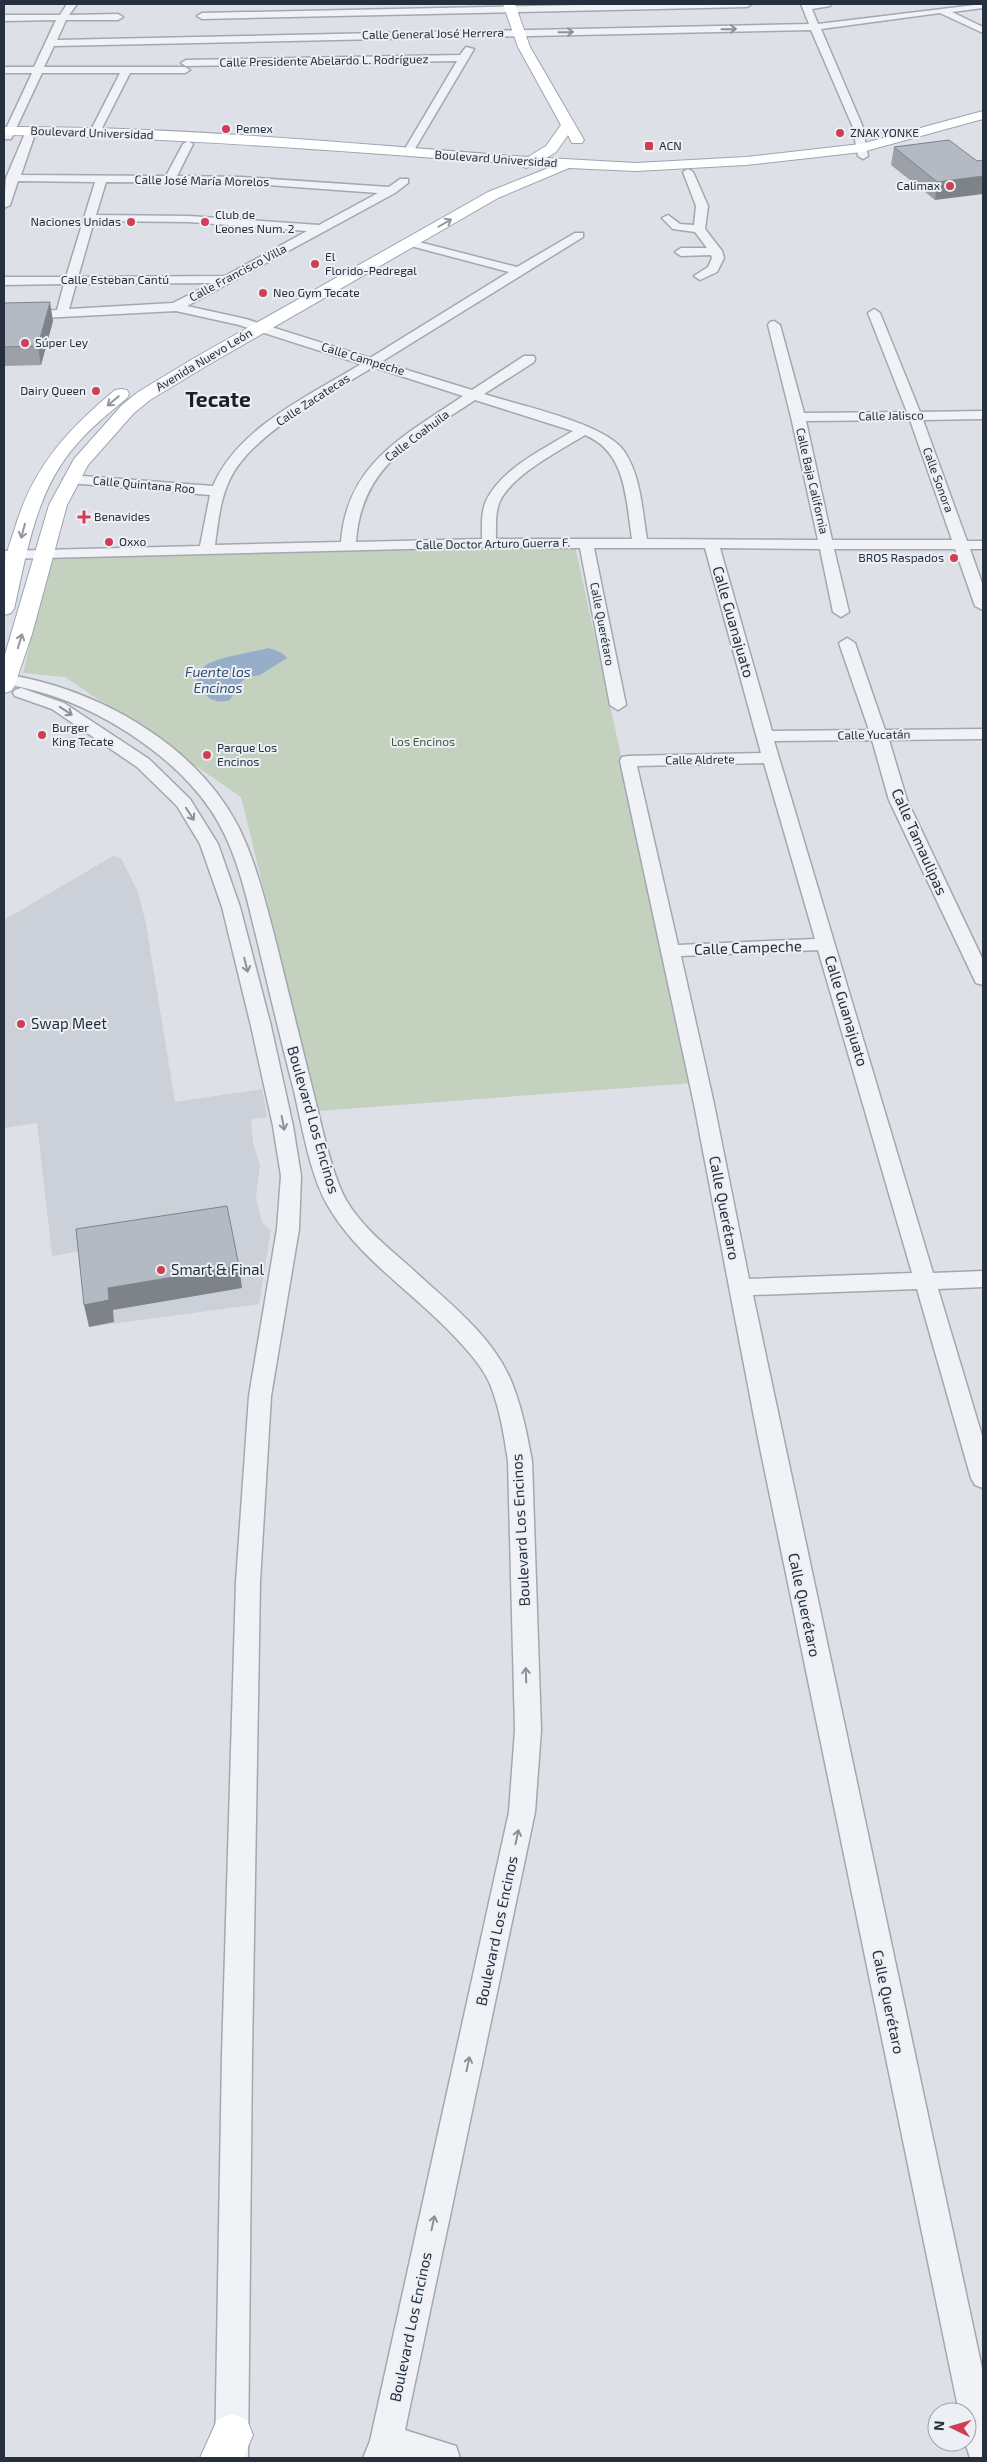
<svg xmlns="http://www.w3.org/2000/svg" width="987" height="2462" viewBox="0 0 987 2462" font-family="'Exo 2',sans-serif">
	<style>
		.built { fill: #cbd0d9 }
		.green { fill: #c3d1be }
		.water { fill: #97aec8 }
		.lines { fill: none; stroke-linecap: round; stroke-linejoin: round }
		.minor-casing { stroke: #a2a8b1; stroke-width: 3 }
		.major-casing { stroke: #9ca5b3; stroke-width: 2 }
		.minor { fill: #f0f2f6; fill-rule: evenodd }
		.major { fill: #fff; fill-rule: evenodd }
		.wall { fill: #9ba0a9 }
		.shaded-wall { fill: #7e8289 }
		.building { fill: #b4bac4; stroke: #7e8289 }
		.oneway { stroke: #8b909a }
		.oneway2 { stroke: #92979e }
		.poi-dot { fill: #d03e53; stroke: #ecf0f5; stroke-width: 2 }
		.labels { text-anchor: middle; stroke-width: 4; stroke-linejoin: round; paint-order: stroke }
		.far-street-label { font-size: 12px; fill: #262f3e; stroke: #ecf0f5 }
		.far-poi-label { font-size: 12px; fill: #262f3e; stroke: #ecf0f5; text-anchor: start }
		.far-park-label { font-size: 12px; fill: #3a5a33; stroke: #ecf0f5 }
		.far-water-label { font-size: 14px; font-style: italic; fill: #304d72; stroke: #ecf0f5 }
		.street-label { font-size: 15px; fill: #262f3e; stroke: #ecf0f5 }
		.poi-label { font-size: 15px; fill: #262f3e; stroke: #ecf0f5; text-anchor: start }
		.far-town-label { font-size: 21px; font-weight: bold; fill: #19202f; stroke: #ecf0f5 }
	</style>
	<rect width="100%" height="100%" fill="#dde1e7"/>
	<path class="built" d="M113,856L121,858L138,892L146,924L175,1102L262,1089L267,1117L251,1119L253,1143L260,1165L256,1198L262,1223L271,1230L259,1304L89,1327L81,1251L52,1256L37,1123L4,1128V920Z"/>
	<path class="green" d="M575,546L693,1083L318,1111L241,797L65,677L23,673L50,556Z"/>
	<path class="water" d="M269,648L282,653L287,658L260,675L247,677L239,684L230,700C211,706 199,692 196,675L207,664L223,658Z"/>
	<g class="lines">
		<g class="minor-casing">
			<path id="minor" d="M67,4H77L69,15L118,14L123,17L118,20H66L57,40L809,24L801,4H831L830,6L812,9L818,24L983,4V8L952,12L983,27V33L940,13L821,29L862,125L868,156L863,159L858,156L852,125L811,30L54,46L44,67H185L190,70L185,73H130L100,132L95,135L90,132L120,73H42L12,137L11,139H4V133L32,73H4V67H34L56,20L4,21V15H60Z
				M631,4H752L747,7L202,19L197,16L202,13Z
				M466,47L474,49L413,152L408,155L403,152L457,61L186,66L181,63L186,60L460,55Z
				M31,128L36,131L21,175L166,176L183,144L188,141L193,144L177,176L241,177L389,187L400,179H408V183L395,193L187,306L246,319L370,358L509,272L407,245V241L411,240L517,267L575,233H583V237L381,362L472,390L524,356H534L535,359L534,362L484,394C518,405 605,423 624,451C641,476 642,510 647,539L818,540L791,417L768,325L770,322L774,321L780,325L804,413L907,412L868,313L874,309L880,313L920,412L983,411V419L923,420L967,541H983V549H970L983,586V610L975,606L955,549H834L849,612L841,617L833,612L820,549L720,548L772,731L869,730L839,643L847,638L855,643L885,730L983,729V739L889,740L907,800L983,960V985L976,983L974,979L889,800L872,740L774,741L933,1273L983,1271V1287L938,1289L983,1439V1488L975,1485L971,1478L917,1289L753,1295L983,2373V2458H970L965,2442H967V2412H959L759,1443L694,1104L620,761L622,757L628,756L761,753L705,548H594L626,705L618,710L610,705L580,548L489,547L4,559V551L200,546L210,495L70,483L63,479L70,475L213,486C238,427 309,396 361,364L239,325L176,311L4,320V312L57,310L64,284L4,285V277H66L95,182L18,181L10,205L4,208L6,178L26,131ZM106,182L241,183L378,193L319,225L189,216L96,215ZM94,221L189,222L307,231L225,276L78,277ZM212,283L173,303L69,309L76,284ZM373,367L463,396C404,436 347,463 341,542L215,545C218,523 220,499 230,479C252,433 330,394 373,367ZM475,400L573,431C544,449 502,468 486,501C481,512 482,527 482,539L356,542C361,464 417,439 475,400ZM910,420L952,540H832L806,421ZM585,435C627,452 626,501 632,539H496C496,526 495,512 500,501C513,474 561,450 585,435ZM764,763L815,939L678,945L637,766ZM818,950L912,1273L749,1279L714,1104L681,956Z
				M688,169L693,172L708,206L705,229L722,251L724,258L717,272L700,280L694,276L708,267L712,258L711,255L681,256L675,252L681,248H707L695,232L673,229L662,218L668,215L680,224L694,225L696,206L683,172Z
				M4,674C95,688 194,742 238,826C257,864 266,905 277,946C288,991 299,1035 310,1079C319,1113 330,1171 346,1200C361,1226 387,1247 409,1266C445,1300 493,1335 512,1383C522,1408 527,1434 532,1461L541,1730L535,1812L405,2430L456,2446L460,2458H363L370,2441L509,1812L515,1730L508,1461C504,1435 500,1409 490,1384C482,1366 468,1351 455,1337C415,1294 357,1257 328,1206C309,1173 302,1124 293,1087C281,1041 270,994 259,948C247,900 238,850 210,809C189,778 158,752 127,732C88,707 49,691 4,684Z
				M21,688L64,703L149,759L190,799L218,844L240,907L271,1026L293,1126L301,1176L299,1229L271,1396L260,1582L252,2055L248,2458H215L222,2055L236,1582L249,1396L277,1229L281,1176L273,1126L251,1026L222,907L200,844L177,806L137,767L52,709L15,696L13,693L15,690Z"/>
		</g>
		<g class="major-casing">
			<path id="major" d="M503,4H515L530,47L584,140L582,143H572L568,135L556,152L546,158L636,163L746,157L861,144L983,111V119L862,152L746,165L636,171L569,168L498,198L208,365L150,400L134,413L88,465L67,505L32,634L14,687L11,691L4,693V658L49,505L74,459L122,405L138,392L196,357L488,192L551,167L533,165L526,168L519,164C348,152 176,137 4,135V127C179,126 354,144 528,157L546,146L561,125L518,47Z
				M121,389L127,390L129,394L127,398C109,413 91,427 76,445C36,490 27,552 14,609L11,613L4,615C4,600 2,584 4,569C5,556 10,543 14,531C32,468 66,431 115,390Z
				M232,2414L247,2420L253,2435L243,2458H200L217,2420Z"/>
		</g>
		<use href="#minor" class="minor"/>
		<use href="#major" class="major"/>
	</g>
	<path class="wall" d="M949,140L935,200L891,165L894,147Z
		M4,303L53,321L41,365L4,366Z"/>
	<path class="shaded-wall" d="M983,176V194L935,200L937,182Z
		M50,302L53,321L41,365L38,346Z
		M239,1266L242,1288L113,1310L114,1322L89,1327L84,1305L108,1288Z"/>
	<path class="building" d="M949,140L977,161L983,160V176L937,182L894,147Z
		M50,302L38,346L4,347V303Z
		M227,1206L239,1266L108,1288L109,1300L84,1305L76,1229Z"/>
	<defs><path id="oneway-shaft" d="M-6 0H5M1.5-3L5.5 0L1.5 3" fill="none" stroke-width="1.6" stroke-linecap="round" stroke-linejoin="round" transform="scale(1.25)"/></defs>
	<g class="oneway">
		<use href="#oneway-shaft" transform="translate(729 29) rotate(-1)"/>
		<use href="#oneway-shaft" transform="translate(566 32) rotate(-1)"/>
		<use href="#oneway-shaft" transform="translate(66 711) rotate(33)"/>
		<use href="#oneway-shaft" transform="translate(190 814) rotate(57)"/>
		<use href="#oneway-shaft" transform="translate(246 965) rotate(76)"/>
		<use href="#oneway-shaft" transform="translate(283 1123) rotate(79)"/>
		<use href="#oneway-shaft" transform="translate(526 1675) rotate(-92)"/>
		<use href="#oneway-shaft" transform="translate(517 1837) rotate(-78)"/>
		<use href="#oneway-shaft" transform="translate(468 2064) rotate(-78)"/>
		<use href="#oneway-shaft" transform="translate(433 2223) rotate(-78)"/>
	</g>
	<g class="oneway2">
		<use href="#oneway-shaft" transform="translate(445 223) rotate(-30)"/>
		<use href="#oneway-shaft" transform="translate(113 401) rotate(140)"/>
		<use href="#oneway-shaft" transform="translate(23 531) rotate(105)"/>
		<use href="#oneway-shaft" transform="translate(20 641) rotate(-73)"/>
	</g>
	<g class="poi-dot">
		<circle cx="226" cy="129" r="5"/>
		<circle cx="840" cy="133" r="5"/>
		<rect x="644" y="141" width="10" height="10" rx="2.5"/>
		<circle cx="950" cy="186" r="5"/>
		<circle cx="131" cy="222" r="5"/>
		<circle cx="205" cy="222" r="5"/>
		<circle cx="315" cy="264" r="5"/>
		<circle cx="263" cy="293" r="5"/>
		<circle cx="25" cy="343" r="5"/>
		<circle cx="96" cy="391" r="5"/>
		<path d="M81.5 509.5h5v5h5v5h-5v5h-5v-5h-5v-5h5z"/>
		<circle cx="109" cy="542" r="5"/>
		<circle cx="954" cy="558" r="5"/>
		<circle cx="42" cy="735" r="5"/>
		<circle cx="207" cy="755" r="5"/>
		<circle cx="21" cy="1024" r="5"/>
		<circle cx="161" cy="1270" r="5"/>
	</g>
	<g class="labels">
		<g class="far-street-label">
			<text transform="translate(433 34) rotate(-1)" y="4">Calle General José Herrera</text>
			<text transform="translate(324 61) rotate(-1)" y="4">Calle Presidente Abelardo L. Rodríguez</text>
			<text transform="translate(92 133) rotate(2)" y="4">Boulevard Universidad</text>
			<text transform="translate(496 159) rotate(4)" y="4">Boulevard Universidad</text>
			<text transform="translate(202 181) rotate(1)" y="4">Calle José María Morelos</text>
			<text transform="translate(238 273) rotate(-28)" y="4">Calle Francisco Villa</text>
			<text x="115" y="284">Calle Esteban Cantú</text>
			<text transform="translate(363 359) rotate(17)" y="4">Calle Campeche</text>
			<text transform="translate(204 360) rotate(-31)" y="4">Avenida Nuevo León</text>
			<text transform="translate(313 400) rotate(-33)" y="4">Calle Zacatecas</text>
			<text transform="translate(891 416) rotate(-1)" y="4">Calle Jalisco</text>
			<text transform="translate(417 436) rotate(-37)" y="4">Calle Coahuila</text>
			<text transform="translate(938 480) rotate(70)" y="4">Calle Sonora</text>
			<text transform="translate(812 481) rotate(77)" y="4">Calle Baja California</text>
			<text transform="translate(144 485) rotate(5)" y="4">Calle Quintana Roo</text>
			<text transform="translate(493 544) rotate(-1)" y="4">Calle Doctor Arturo Guerra F.</text>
			<text transform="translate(602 624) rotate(79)" y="4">Calle Querétaro</text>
			<text transform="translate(874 735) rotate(-1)" y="4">Calle Yucatán</text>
			<text transform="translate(700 760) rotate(-1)" y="4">Calle Aldrete</text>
		</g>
		<g class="far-poi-label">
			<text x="236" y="133">Pemex</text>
			<text x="850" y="137">ZNAK YONKE</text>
			<text x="659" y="150">ACN</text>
			<text x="940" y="190" text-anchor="end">Calimax</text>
			<text x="215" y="219">Club de<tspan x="215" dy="14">Leones Num. 2</tspan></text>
			<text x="121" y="226" text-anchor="end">Naciones Unidas</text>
			<text x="325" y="261">El<tspan x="325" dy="14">Florido-Pedregal</tspan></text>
			<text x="273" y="297">Neo Gym Tecate</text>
			<text x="35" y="347">Súper Ley</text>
			<text x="86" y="395" text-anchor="end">Dairy Queen</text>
			<text x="94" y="521">Benavides</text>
			<text x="119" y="546">Oxxo</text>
			<text x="944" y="562" text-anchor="end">BROS Raspados</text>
			<text x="52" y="732">Burger<tspan x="52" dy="14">King Tecate</tspan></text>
			<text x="217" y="752">Parque Los<tspan x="217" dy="14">Encinos</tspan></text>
		</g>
		<g class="far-park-label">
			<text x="423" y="746">Los Encinos</text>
		</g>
		<g class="far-water-label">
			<text x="218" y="677">Fuente los<tspan x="218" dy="16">Encinos</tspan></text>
		</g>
		<g class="street-label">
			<text transform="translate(733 622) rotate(74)" y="5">Calle Guanajuato</text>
			<text transform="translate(919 842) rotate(66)" y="5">Calle Tamaulipas</text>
			<text transform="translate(748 948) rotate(-2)" y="5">Calle Campeche</text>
			<text transform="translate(846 1011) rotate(73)" y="5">Calle Guanajuato</text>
			<text transform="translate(313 1120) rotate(74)" y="5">Boulevard Los Encinos</text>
			<text transform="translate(724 1208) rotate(79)" y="5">Calle Querétaro</text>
			<text transform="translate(521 1530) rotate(-93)" y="5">Boulevard Los Encinos</text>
			<text transform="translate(804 1605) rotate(78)" y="5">Calle Querétaro</text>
			<text transform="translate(497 1931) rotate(-78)" y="5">Boulevard Los Encinos</text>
			<text transform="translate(888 2002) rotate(78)" y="5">Calle Querétaro</text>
			<text transform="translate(411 2327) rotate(-78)" y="5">Boulevard Los Encinos</text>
		</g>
		<g class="poi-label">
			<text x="31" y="1029">Swap Meet</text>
			<text x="171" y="1275">Smart &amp; Final</text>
		</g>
		<g class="far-town-label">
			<text x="218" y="407">Tecate</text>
		</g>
	</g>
	<rect width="987" height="2462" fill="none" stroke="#262f3e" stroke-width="10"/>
	<g transform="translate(952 2427) rotate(275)"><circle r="24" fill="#ecf0f5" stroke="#9da3ac"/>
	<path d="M0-4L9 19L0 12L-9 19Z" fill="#d03e53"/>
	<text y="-8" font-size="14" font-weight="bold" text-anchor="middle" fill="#262f3e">N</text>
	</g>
</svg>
